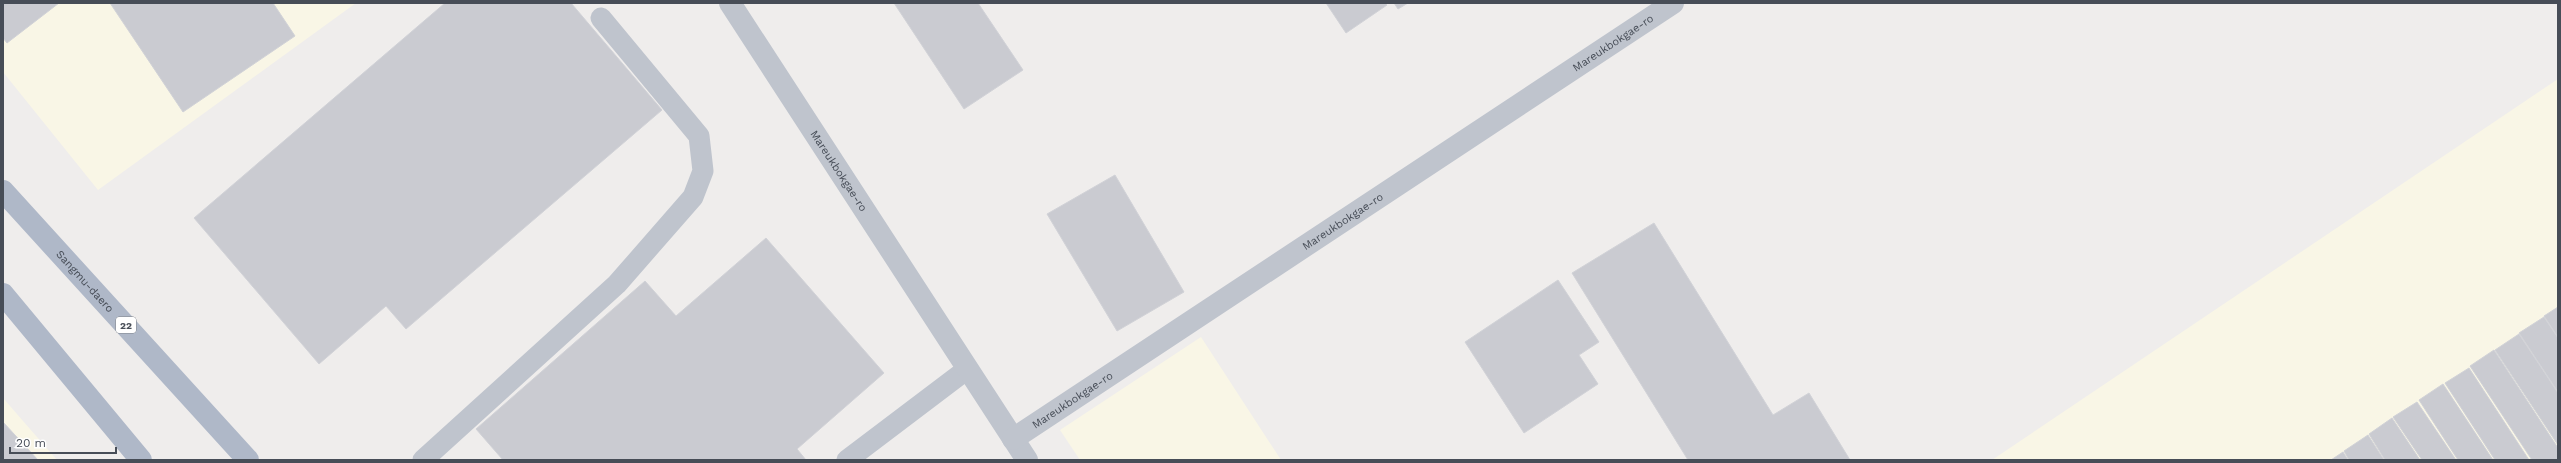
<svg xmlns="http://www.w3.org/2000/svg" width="2561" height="463" viewBox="0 0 2561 463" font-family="'Work Sans',sans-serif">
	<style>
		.commercial { fill: #f9f6e6 }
		.building { fill: #cacbd1; stroke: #d1d2d7 }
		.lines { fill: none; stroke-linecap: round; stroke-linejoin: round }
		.lane { stroke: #bfc4cd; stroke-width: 21 }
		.street { stroke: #bfc4cd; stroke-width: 22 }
		.primary { stroke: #afb8c8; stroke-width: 22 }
		.labels { text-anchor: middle; stroke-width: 3; stroke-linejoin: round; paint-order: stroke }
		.shield { fill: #fff; stroke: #7e8289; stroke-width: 1 }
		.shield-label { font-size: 10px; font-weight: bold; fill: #474d57 }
		.street-label { font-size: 11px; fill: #474d57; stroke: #fff }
	</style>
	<rect width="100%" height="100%" fill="#efedec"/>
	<path class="commercial" d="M3,3H356L98,190L3,72Z
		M2558,79V460H1992Z
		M1201,337L1281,460H1080L1060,430Z
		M3,398L57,460H3Z"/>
	<path class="building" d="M3,3H59L7,43L3,38Z
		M110,3H273L295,36L183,112Z
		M445,3H571L662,110L406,329L386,306L319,364L194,218Z
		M894,3H978L1023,70L964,109Z
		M1326,3H1385L1387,5L1346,33Z
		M1394,3H1408L1398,9Z
		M1115,175L1184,292L1117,331L1047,214Z
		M1654,223L1773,415L1809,393L1850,460H1688L1572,273Z
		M766,238L884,373L797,449L806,460H503L476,429L645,281L676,316Z
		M1558,280L1599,342L1579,355L1598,384L1524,433L1465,342Z
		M2558,307V337L2544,316Z
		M2544,317L2558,338V392L2519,333Z
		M2519,334L2558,393V445L2495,350Z
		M2494,350L2558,448V460H2532L2470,366Z
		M2469,368L2529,460H2495L2445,383Z
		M2443,384L2493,460H2458L2419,400Z
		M2417,402L2456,460H2422L2393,417Z
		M2392,418L2420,460H2385L2369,434Z
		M3,422L38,460H3Z
		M2368,435L2384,460H2349L2344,451Z
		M2343,452L2348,460H2331Z"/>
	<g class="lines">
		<path class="lane" d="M423,460L617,284L693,197L703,171L699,136L601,18
			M847,460L966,370"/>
		<g class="street">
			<path id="s1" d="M730,3L1027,460"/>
			<path id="s2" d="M1013,439L1673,3"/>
		</g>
		<g class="primary">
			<path id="s3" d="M3,191L248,460"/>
			<path d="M3,294L141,460"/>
		</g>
	</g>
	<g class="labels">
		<rect class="shield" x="116" y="317" width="20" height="16" rx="3"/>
		<g class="shield-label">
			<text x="126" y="329">22</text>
		</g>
		<g class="street-label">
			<text dy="4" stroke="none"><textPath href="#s2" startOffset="719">Mareukbokgae-ro</textPath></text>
			<text dy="4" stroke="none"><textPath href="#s1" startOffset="200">Mareukbokgae-ro</textPath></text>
			<text dy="4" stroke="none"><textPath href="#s2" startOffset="395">Mareukbokgae-ro</textPath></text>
			<text dy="4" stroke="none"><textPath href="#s3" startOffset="122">Sangmu-daero</textPath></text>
			<text dy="4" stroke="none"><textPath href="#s2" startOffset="71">Mareukbokgae-ro</textPath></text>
		</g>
	</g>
	<rect width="2561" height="463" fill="none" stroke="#474d57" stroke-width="8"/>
	<path d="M10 447v6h106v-6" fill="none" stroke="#474d57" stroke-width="2"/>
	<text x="16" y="447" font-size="12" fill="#474d57" stroke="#ffffff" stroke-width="3" paint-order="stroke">20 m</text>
</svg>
